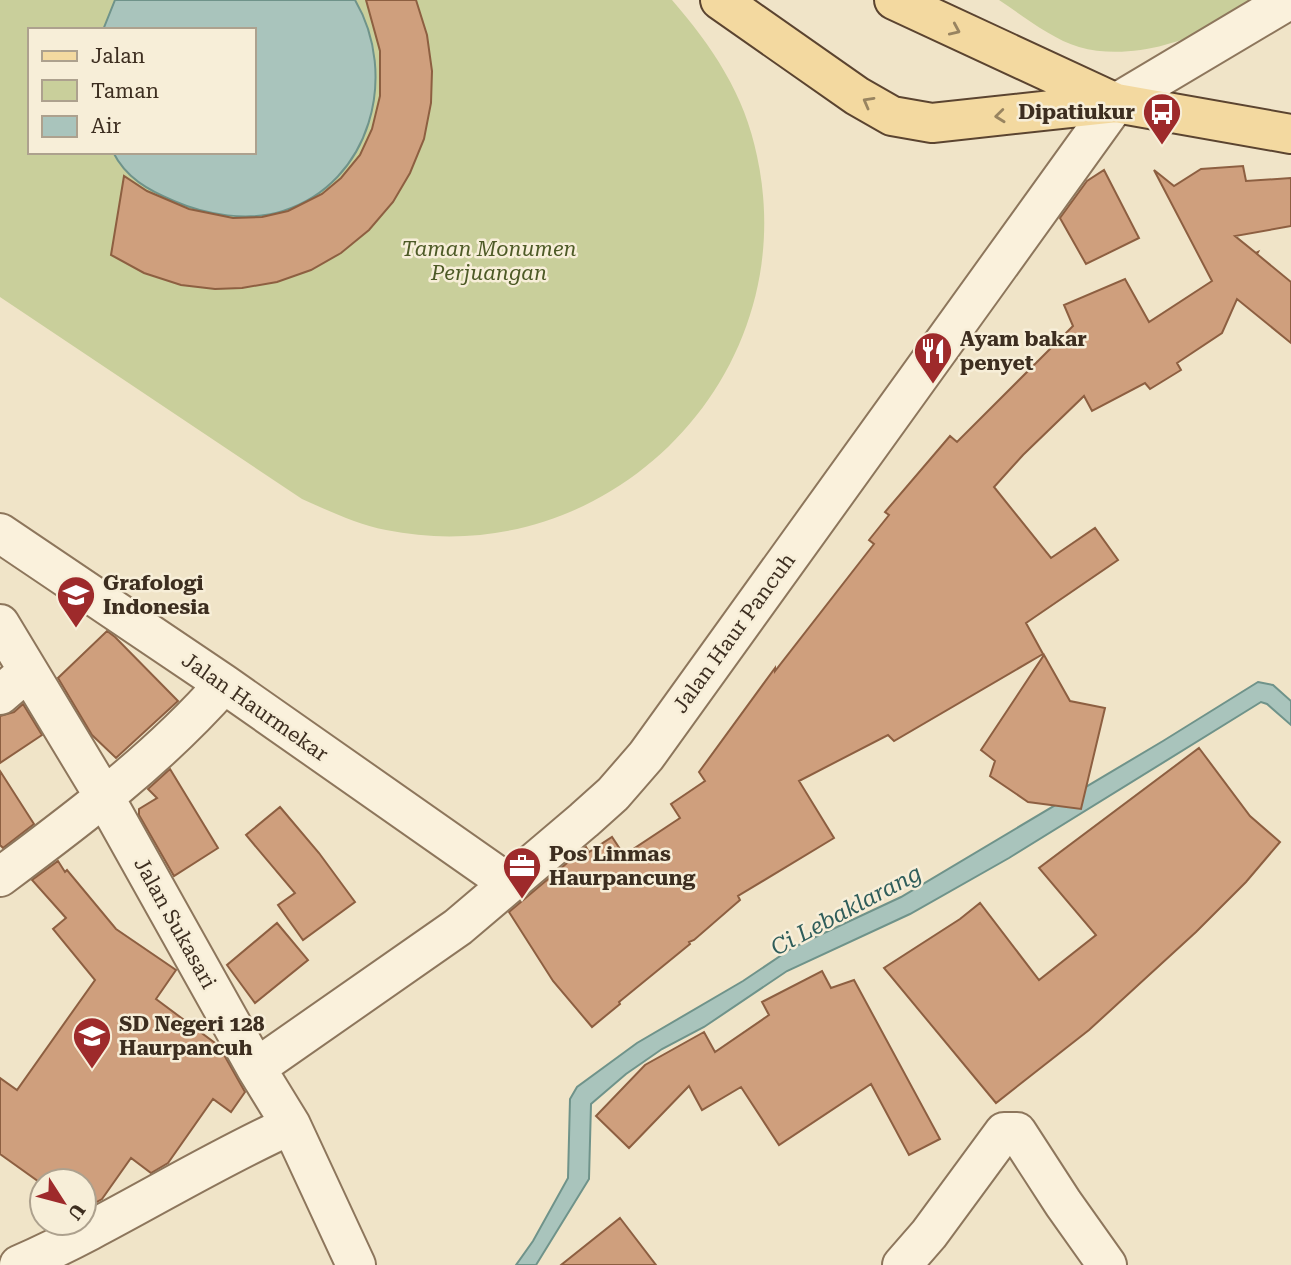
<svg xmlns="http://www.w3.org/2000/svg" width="1291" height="1265" viewBox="0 0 1291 1265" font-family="'Roboto Serif',serif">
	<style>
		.green { fill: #c9cf9b; fill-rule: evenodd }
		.water { fill: #a9c4bc; stroke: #6f938a; stroke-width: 2 }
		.building { fill: #cf9f7d; stroke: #8d5f41; stroke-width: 2 }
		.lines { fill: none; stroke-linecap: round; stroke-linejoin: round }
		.minor-casing { stroke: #8d765c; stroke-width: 42 }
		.major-casing { stroke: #5b4430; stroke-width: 42 }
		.minor { stroke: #faf1dc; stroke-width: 38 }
		.major { stroke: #f3d9a0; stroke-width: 38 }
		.oneway { stroke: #988460 }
		.labels { text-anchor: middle; stroke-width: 5; stroke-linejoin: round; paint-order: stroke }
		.poi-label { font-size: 21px; font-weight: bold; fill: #3d2e20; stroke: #f7eed8; text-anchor: start }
		.park-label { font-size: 21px; font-style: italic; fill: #4d5a26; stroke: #f7eed8 }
		.street-label { font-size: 21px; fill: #3d2e20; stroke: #f7eed8 }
		.water-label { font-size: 23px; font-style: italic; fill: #2f5d5a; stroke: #f7eed8 }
	</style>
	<rect width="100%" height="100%" fill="#f0e4c8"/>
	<path class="green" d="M0,0H672C712,46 745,95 757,156C805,377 607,575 386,530C356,524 329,511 302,499L0,297ZM30,30H254V152H30Z
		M999,0H1252C1239,9 1225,19 1211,27C1173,47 1121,59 1079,47C1052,39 1023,16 999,0Z"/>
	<path class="water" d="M115,0H355C399,75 371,183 283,211C248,222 206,215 174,201C148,190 126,178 113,152H254V30H103Z
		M1258,682L1273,685L1291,701V725L1267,704L1261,702L1009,858L910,914L787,971L704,1027L662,1049L626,1074L591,1104L589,1179L536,1265H516L533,1241L568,1178L570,1099L577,1087L637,1043L743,981L792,948L901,897L1163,741Z"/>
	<path class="building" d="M366,0H416L427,35L432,71L431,103L424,139L410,173L393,202L369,230L341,253L311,270L277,282L242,288L215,289L181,285L144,273L111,255L124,176L147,191L189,209L233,218L262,217L288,211L322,194L341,178L360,155L372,129L380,96V51Z
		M1243,166L1246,181L1291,178V226L1235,236L1256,253L1258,252L1257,254L1291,282V343L1237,299L1222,333L1177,363L1181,370L1150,389L1145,383L1092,411L1084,396L1023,455L994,487L1051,558L1095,528L1118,560L1026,623L1043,654L894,741L888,735L799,781L834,838L738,896L740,900L694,940L689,942L690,944L619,1002L620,1004L592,1027L553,981L509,912L586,847L589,852L612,837L624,855L680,818L671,804L705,781L699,772L775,668V671L874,544L869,540L889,515L885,512L950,436L957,442L1073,326L1064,305L1125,279L1149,322L1212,281L1154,170L1174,186L1201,169Z
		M1104,170L1139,238L1086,264L1060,218L1087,181Z
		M107,631L115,637L178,701L116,758L92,735L58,678Z
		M1044,655L1070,701L1105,708L1081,809L1028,802L990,776L995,761L981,750Z
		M23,704L42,735L0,763V716L14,712Z
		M1199,748L1250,816L1280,842L1246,882L1196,932L1089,1030L996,1103L884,968L960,919L980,903L1039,980L1096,935L1039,868Z
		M170,769L218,848L174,876L139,815V809L157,798L148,789Z
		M0,771L34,824L3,848L0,845Z
		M280,807L319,853L355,902L303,940L278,905L295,893L246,835Z
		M58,861L65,872L67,870L116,929L176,970L156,999L219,1046L245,1092L231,1112L213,1099L168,1163L151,1173L131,1158L102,1199L84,1209V1181H42V1184L0,1154V1078L17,1090L95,980L53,929L66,918L32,880Z
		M277,923L308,960L255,1003L227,965Z
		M822,971L831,988L854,980L940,1139L909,1155L871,1084L779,1145L741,1087L702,1110L689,1086L629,1148L596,1116L645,1065L704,1032L715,1052L769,1015L762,1002Z
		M620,1218L656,1265H561Z"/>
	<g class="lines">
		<g class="minor-casing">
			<path id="minor" d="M0,533L224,684L508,883
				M0,624L105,798L256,1068L291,1125L356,1265
				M0,695L28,671
				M0,877C79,818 158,759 224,684
				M256,1068L458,927L584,820L613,794L646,756L1116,103L1289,0
				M19,1265C112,1224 198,1167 291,1125
				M902,1265L929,1234L1004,1132H1017L1063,1203L1107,1265"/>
		</g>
		<g class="major-casing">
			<path id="major" d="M720,0L857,96L892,116L932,123L1116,103
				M894,0L1116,103L1291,134"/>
		</g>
		<use href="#minor" class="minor"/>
		<use href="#major" class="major"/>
	</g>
	<defs><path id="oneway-chevron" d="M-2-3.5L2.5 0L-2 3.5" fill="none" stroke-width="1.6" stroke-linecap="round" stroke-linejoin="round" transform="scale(1.75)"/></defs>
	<g class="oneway">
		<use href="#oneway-chevron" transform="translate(955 30) rotate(24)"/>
		<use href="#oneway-chevron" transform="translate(868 102) rotate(-151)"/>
		<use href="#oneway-chevron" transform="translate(1000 116) rotate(174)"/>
	</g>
	<defs>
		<g id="bus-pin" transform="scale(2.0125)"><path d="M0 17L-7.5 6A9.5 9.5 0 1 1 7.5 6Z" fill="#9e2a2b" stroke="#f7eed8"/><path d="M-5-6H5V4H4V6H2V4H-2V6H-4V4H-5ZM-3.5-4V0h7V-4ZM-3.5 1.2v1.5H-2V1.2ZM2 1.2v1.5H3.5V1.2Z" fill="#fff"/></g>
		<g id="restaurant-pin" transform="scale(2.0125)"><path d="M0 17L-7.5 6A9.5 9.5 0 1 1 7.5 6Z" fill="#9e2a2b" stroke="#f7eed8"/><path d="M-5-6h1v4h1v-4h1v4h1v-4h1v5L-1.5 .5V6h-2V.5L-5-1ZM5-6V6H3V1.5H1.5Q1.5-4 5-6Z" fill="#fff"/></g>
		<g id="university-pin" transform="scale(2.0125)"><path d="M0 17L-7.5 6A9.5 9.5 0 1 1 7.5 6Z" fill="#9e2a2b" stroke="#f7eed8"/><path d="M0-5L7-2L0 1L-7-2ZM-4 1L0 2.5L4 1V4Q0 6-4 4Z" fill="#fff"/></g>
		<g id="office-pin" transform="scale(2.0125)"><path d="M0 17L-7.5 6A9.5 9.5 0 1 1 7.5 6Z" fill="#9e2a2b" stroke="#f7eed8"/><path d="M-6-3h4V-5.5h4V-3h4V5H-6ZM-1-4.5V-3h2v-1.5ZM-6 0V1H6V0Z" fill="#fff"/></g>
		<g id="school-pin" transform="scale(2.0125)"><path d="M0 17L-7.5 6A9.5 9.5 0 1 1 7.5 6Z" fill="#9e2a2b" stroke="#f7eed8"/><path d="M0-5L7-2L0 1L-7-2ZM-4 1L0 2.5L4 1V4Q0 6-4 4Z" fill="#fff"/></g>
	</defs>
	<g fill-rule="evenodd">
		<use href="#bus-pin" x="1162" y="112"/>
		<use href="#restaurant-pin" x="933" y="351"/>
		<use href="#university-pin" x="76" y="595"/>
		<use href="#office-pin" x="522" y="866"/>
		<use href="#school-pin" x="92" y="1036"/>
	</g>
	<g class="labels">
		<g class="poi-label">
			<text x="1135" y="119" text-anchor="end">Dipatiukur</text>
			<text x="960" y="346">Ayam bakar<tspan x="960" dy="24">penyet</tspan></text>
			<text x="103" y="590">Grafologi<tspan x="103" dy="24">Indonesia</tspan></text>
			<text x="549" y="861">Pos Linmas<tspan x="549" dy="24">Haurpancung</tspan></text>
			<text x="119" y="1031">SD Negeri 128<tspan x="119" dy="24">Haurpancuh</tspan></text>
		</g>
		<g class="park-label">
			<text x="489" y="256">Taman Monumen<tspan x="489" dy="24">Perjuangan</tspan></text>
		</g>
		<g class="street-label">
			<text transform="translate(734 633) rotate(-54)" y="7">Jalan Haur Pancuh</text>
			<text transform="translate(255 707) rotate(35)" y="7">Jalan Haurmekar</text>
			<text transform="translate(175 923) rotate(61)" y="7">Jalan Sukasari</text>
		</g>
		<g class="water-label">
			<text transform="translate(846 910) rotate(-28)" y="8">Ci Lebaklarang</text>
		</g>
	</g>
	<rect x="28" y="28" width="228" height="126" fill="#f7eed8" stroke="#ada18e" stroke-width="2"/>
	<rect x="42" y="51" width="35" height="10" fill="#f3d9a0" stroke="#ada18e" stroke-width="2"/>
	<text x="91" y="63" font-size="21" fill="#3d2e20">Jalan</text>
	<rect x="42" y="80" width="35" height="21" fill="#c9cf9b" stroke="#ada18e" stroke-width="2"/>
	<text x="91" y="98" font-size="21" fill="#3d2e20">Taman</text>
	<rect x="42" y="116" width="35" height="21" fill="#a9c4bc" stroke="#ada18e" stroke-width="2"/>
	<text x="91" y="133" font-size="21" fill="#3d2e20">Air</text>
	<g transform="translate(63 1202) rotate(126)"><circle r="33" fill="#f7eed8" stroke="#ada18e" stroke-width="2"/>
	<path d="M0-5L12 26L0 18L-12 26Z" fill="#9e2a2b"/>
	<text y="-10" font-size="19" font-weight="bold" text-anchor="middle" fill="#3d2e20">U</text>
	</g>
</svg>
